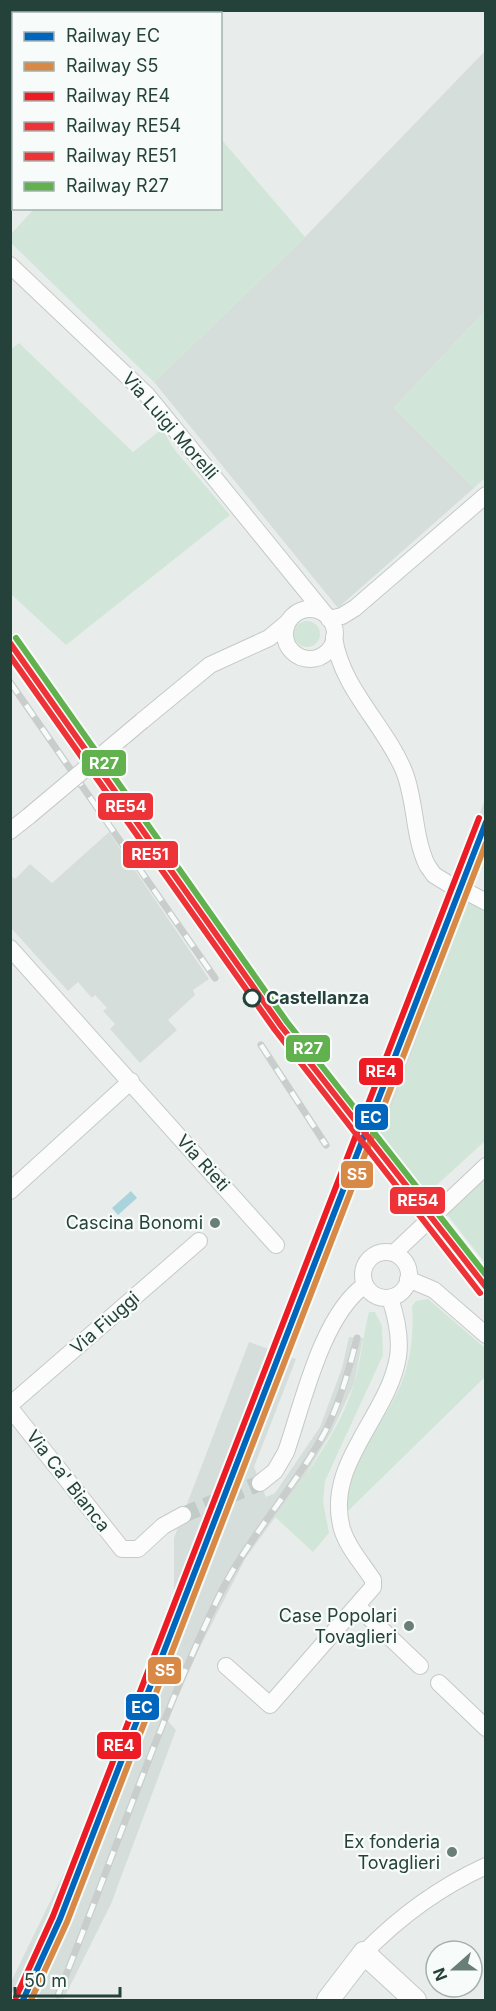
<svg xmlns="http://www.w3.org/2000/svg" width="496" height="2011" viewBox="0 0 496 2011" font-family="Inter,sans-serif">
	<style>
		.built { fill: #d6dedb }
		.green { fill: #d1e6d8 }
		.water { fill: #a9d4db }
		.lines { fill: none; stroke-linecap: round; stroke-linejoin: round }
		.street-tunnel { stroke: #c1cbc8; stroke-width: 16; stroke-dasharray: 16 8; stroke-linecap: butt }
		.street-casing { stroke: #c5cac8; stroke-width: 18 }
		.secondary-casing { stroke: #c3cbc8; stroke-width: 24 }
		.street { stroke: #fcfcfc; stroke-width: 16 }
		.secondary { stroke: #fcfcfc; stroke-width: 22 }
		.rail-casing { stroke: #c9cdcc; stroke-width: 7 }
		.rail { stroke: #f7fbf9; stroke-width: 4.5; stroke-dasharray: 14; stroke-linecap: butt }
		.street-bridge-casing { stroke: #c5cac8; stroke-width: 18; stroke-linecap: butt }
		.street-bridge { stroke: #fcfcfc; stroke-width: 16 }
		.rail-1-casing { stroke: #f7fbf9; stroke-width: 10 }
		.rail-2-casing { stroke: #f7fbf9; stroke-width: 10 }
		.rail-3-casing { stroke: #f7fbf9; stroke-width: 10 }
		.rail-4-casing { stroke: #f7fbf9; stroke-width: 10 }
		.rail-5-casing { stroke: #f7fbf9; stroke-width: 10 }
		.rail-6-casing { stroke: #f7fbf9; stroke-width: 10 }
		.rail-1 { stroke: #0065bd; stroke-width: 6 }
		.rail-2 { stroke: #d78945; stroke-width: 6 }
		.rail-3 { stroke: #ed1c24; stroke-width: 6 }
		.rail-4 { stroke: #ee3338; stroke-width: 6 }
		.rail-5 { stroke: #ee3338; stroke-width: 6 }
		.rail-6 { stroke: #62b14f; stroke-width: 6 }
		.stop-dot { fill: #f7fbf9; stroke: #24423a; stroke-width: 3 }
		.poi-dot { fill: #697e78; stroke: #f7fbf9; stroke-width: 2 }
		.labels { text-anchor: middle; stroke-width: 4.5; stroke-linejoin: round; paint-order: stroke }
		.street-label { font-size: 18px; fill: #24423a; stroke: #f7fbf9 }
		.stop-label { font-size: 18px; font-weight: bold; fill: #24423a; stroke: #f7fbf9; text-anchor: start }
		.poi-label { font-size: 18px; fill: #24423a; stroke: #f7fbf9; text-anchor: end }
		.line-badge { stroke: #f7fbf9; stroke-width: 2 }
		.badge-label { font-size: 16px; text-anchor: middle; font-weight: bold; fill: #fff }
	</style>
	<rect width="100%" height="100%" fill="#e8edeb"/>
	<path class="built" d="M485,51V311L394,408L474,488L338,608L154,382L305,237Z
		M485,799V857L380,1141L364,1124Z
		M109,832L209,979L193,990L195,995L168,1020L177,1030L140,1063L110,1029L115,1024L103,1011L107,1008L95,995L92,998L78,982L68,991L11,928V876L15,879L30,864L52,883Z
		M349,1337L363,1338L354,1384L332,1431L305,1476L245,1559L201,1645L167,1720L176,1730L111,1904L63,2000H11L10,1984L78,1844L174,1611V1538L249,1342L296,1359L254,1467L266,1497L275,1493L320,1427L342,1368Z"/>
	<path class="green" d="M221,139L305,237L154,382L11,243V234L34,209L220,208Z
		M485,311V478L474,488L394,408Z
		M19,343L133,452L162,429L174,449L230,515L66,645L11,594L10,350Z
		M294 634a13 13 0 1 1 26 0a13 13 0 1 1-26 0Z
		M469,899L480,905L485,913V1141L428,1193L381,1136Z
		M485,1176V1263L446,1213Z
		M428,1299L485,1348V1377L348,1511C340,1471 387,1420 401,1384C411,1360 414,1332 412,1306L416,1301Z
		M369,1312H375L382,1326L383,1355L325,1481L323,1502L329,1533L313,1552L275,1517C304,1478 340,1431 354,1384C361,1361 363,1335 369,1312Z"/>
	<path class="water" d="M131,1191L137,1198L118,1215L112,1208Z"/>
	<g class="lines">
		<path class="street-tunnel" d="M183,1515L260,1483"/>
		<g class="street-casing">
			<path id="street" d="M14,14L17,10
				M10,265L147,395L325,614
				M285 634a25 25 0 1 1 50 0a25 25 0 1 1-50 0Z
				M329,619L342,616L355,608L486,495
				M334,637C341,688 385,725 404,771C416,801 413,835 427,865L434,875L452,886
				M142,721L210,665L269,638L287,623
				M10,831L29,816
				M471,894L486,902
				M10,948L276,1245
				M10,1191L131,1081
				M363 1275a23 23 0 1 1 46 0a23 23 0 1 1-46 0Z
				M394,1253L486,1166
				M408,1279L434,1290L486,1335
				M10,1405L199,1241
				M10,1408L122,1549H138L163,1526L183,1515
				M260,1483L275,1471L286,1452C303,1403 322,1315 365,1285
				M358,1607L420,1666
				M226,1666L270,1705L373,1587V1580C362,1563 348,1548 342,1529C324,1464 388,1417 398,1357C401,1337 396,1316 390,1298
				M439,1683L486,1728
				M364,1953C399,1917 440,1887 486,1866"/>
		</g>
		<g class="secondary-casing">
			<path id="secondary" d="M328,2000L364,1953L415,2000"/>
		</g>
		<use href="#street" class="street"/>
		<use href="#secondary" class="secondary"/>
		<g class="rail-casing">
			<path id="rail" d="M10,682L215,978
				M261,1045L326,1145
				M58,1995C112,1862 157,1725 219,1596C248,1537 294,1489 325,1432C340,1402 349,1370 357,1338"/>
		</g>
		<use href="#rail" class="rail"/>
		<g class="street-bridge-casing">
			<path id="street-bridge" d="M29,816L142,721"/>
		</g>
		<use href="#street-bridge" class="street-bridge"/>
		<g class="rail-1-casing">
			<path id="rail-1" d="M23,2000L60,1919L486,822"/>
		</g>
		<g class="rail-2-casing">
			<path id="rail-2" d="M31,2000L67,1922L486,843"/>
		</g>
		<g class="rail-3-casing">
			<path id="rail-3" d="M16,1997L53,1916L479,818"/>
		</g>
		<g class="rail-4-casing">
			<path id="rail-4" d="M10,643L281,1026L486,1287"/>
		</g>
		<g class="rail-5-casing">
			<path id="rail-5" d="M10,656L275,1030L480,1293"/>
		</g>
		<g class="rail-6-casing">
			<path id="rail-6" d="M16,638L287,1022L486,1275"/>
		</g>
		<use href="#rail-1" class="rail-1"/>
		<use href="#rail-2" class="rail-2"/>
		<use href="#rail-3" class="rail-3"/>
		<use href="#rail-4" class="rail-4"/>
		<use href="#rail-5" class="rail-5"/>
		<use href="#rail-6" class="rail-6"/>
	</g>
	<circle class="stop-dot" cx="252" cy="998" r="8"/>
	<g class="poi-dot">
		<circle cx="215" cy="1223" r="6"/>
		<circle cx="409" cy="1626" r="6"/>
		<circle cx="452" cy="1852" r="6"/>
	</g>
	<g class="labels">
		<g class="street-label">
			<text transform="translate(170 426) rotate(49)" y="6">Via Luigi Morelli</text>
			<text transform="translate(203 1163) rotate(48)" y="6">Via Rieti</text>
			<text transform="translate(105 1323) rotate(-41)" y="6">Via Fiuggi</text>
			<text transform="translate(68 1481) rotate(52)" y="6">Via Ca' Bianca</text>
		</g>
		<g class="stop-label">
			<text x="266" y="1004">Castellanza</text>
		</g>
		<g class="poi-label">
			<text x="203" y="1229">Cascina Bonomi</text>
			<text x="397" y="1622">Case Popolari<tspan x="397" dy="21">Tovaglieri</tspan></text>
			<text x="440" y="1848">Ex fonderia<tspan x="440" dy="21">Tovaglieri</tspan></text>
		</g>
	</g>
	<g class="line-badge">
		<rect x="81" y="749" width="46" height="28" rx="6" fill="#62b14f"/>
		<rect x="97" y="792" width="57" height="29" rx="6" fill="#ee3338"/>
		<rect x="122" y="840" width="57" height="29" rx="6" fill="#ee3338"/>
		<rect x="285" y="1034" width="46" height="29" rx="6" fill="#62b14f"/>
		<rect x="358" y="1057" width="46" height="29" rx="6" fill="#ed1c24"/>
		<rect x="354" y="1103" width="35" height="28" rx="6" fill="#0065bd"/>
		<rect x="340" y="1160" width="34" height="29" rx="6" fill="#d78945"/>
		<rect x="389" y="1186" width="57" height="29" rx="6" fill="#ee3338"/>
		<rect x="147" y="1656" width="35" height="29" rx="6" fill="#d78945"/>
		<rect x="125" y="1693" width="35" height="28" rx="6" fill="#0065bd"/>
		<rect x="96" y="1731" width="46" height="29" rx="6" fill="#ed1c24"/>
	</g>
	<g class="badge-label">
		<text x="104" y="769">R27</text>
		<text x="126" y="812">RE54</text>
		<text x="150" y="860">RE51</text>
		<text x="308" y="1054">R27</text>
		<text x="381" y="1077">RE4</text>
		<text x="371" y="1123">EC</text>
		<text x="357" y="1180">S5</text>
		<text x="418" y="1206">RE54</text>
		<text x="165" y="1676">S5</text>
		<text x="142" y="1713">EC</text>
		<text x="119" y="1751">RE4</text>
	</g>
	<rect width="496" height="2011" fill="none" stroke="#24423a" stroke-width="24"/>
	<rect x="12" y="12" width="210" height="198" fill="#f7fbf9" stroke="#a3b1ad" stroke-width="1.5"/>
	<rect x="24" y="32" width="30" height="9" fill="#0065bd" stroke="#a3b1ad" stroke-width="1.5"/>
	<text x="66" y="42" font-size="18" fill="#24423a">Railway EC</text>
	<rect x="24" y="62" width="30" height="9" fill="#d78945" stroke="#a3b1ad" stroke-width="1.5"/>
	<text x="66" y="72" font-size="18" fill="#24423a">Railway S5</text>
	<rect x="24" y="92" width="30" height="9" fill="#ed1c24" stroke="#a3b1ad" stroke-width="1.5"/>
	<text x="66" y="102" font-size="18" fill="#24423a">Railway RE4</text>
	<rect x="24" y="122" width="30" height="9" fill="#ee3338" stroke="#a3b1ad" stroke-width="1.5"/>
	<text x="66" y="132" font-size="18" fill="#24423a">Railway RE54</text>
	<rect x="24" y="152" width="30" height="9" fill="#ee3338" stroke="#a3b1ad" stroke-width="1.5"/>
	<text x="66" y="162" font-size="18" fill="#24423a">Railway RE51</text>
	<rect x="24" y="182" width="30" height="9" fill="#62b14f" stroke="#a3b1ad" stroke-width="1.5"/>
	<text x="66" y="192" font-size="18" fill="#24423a">Railway R27</text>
	<g transform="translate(454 1969) rotate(249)"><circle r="28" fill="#f7fbf9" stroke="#a3b1ad" stroke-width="1.5"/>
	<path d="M0-4.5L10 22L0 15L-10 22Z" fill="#697e78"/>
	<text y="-9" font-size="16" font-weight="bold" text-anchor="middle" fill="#24423a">N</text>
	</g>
	<path d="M15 1987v9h105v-9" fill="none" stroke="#24423a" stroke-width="3"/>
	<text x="24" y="1987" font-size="18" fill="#24423a" stroke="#f7fbf9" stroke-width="4.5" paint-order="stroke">50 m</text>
</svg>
